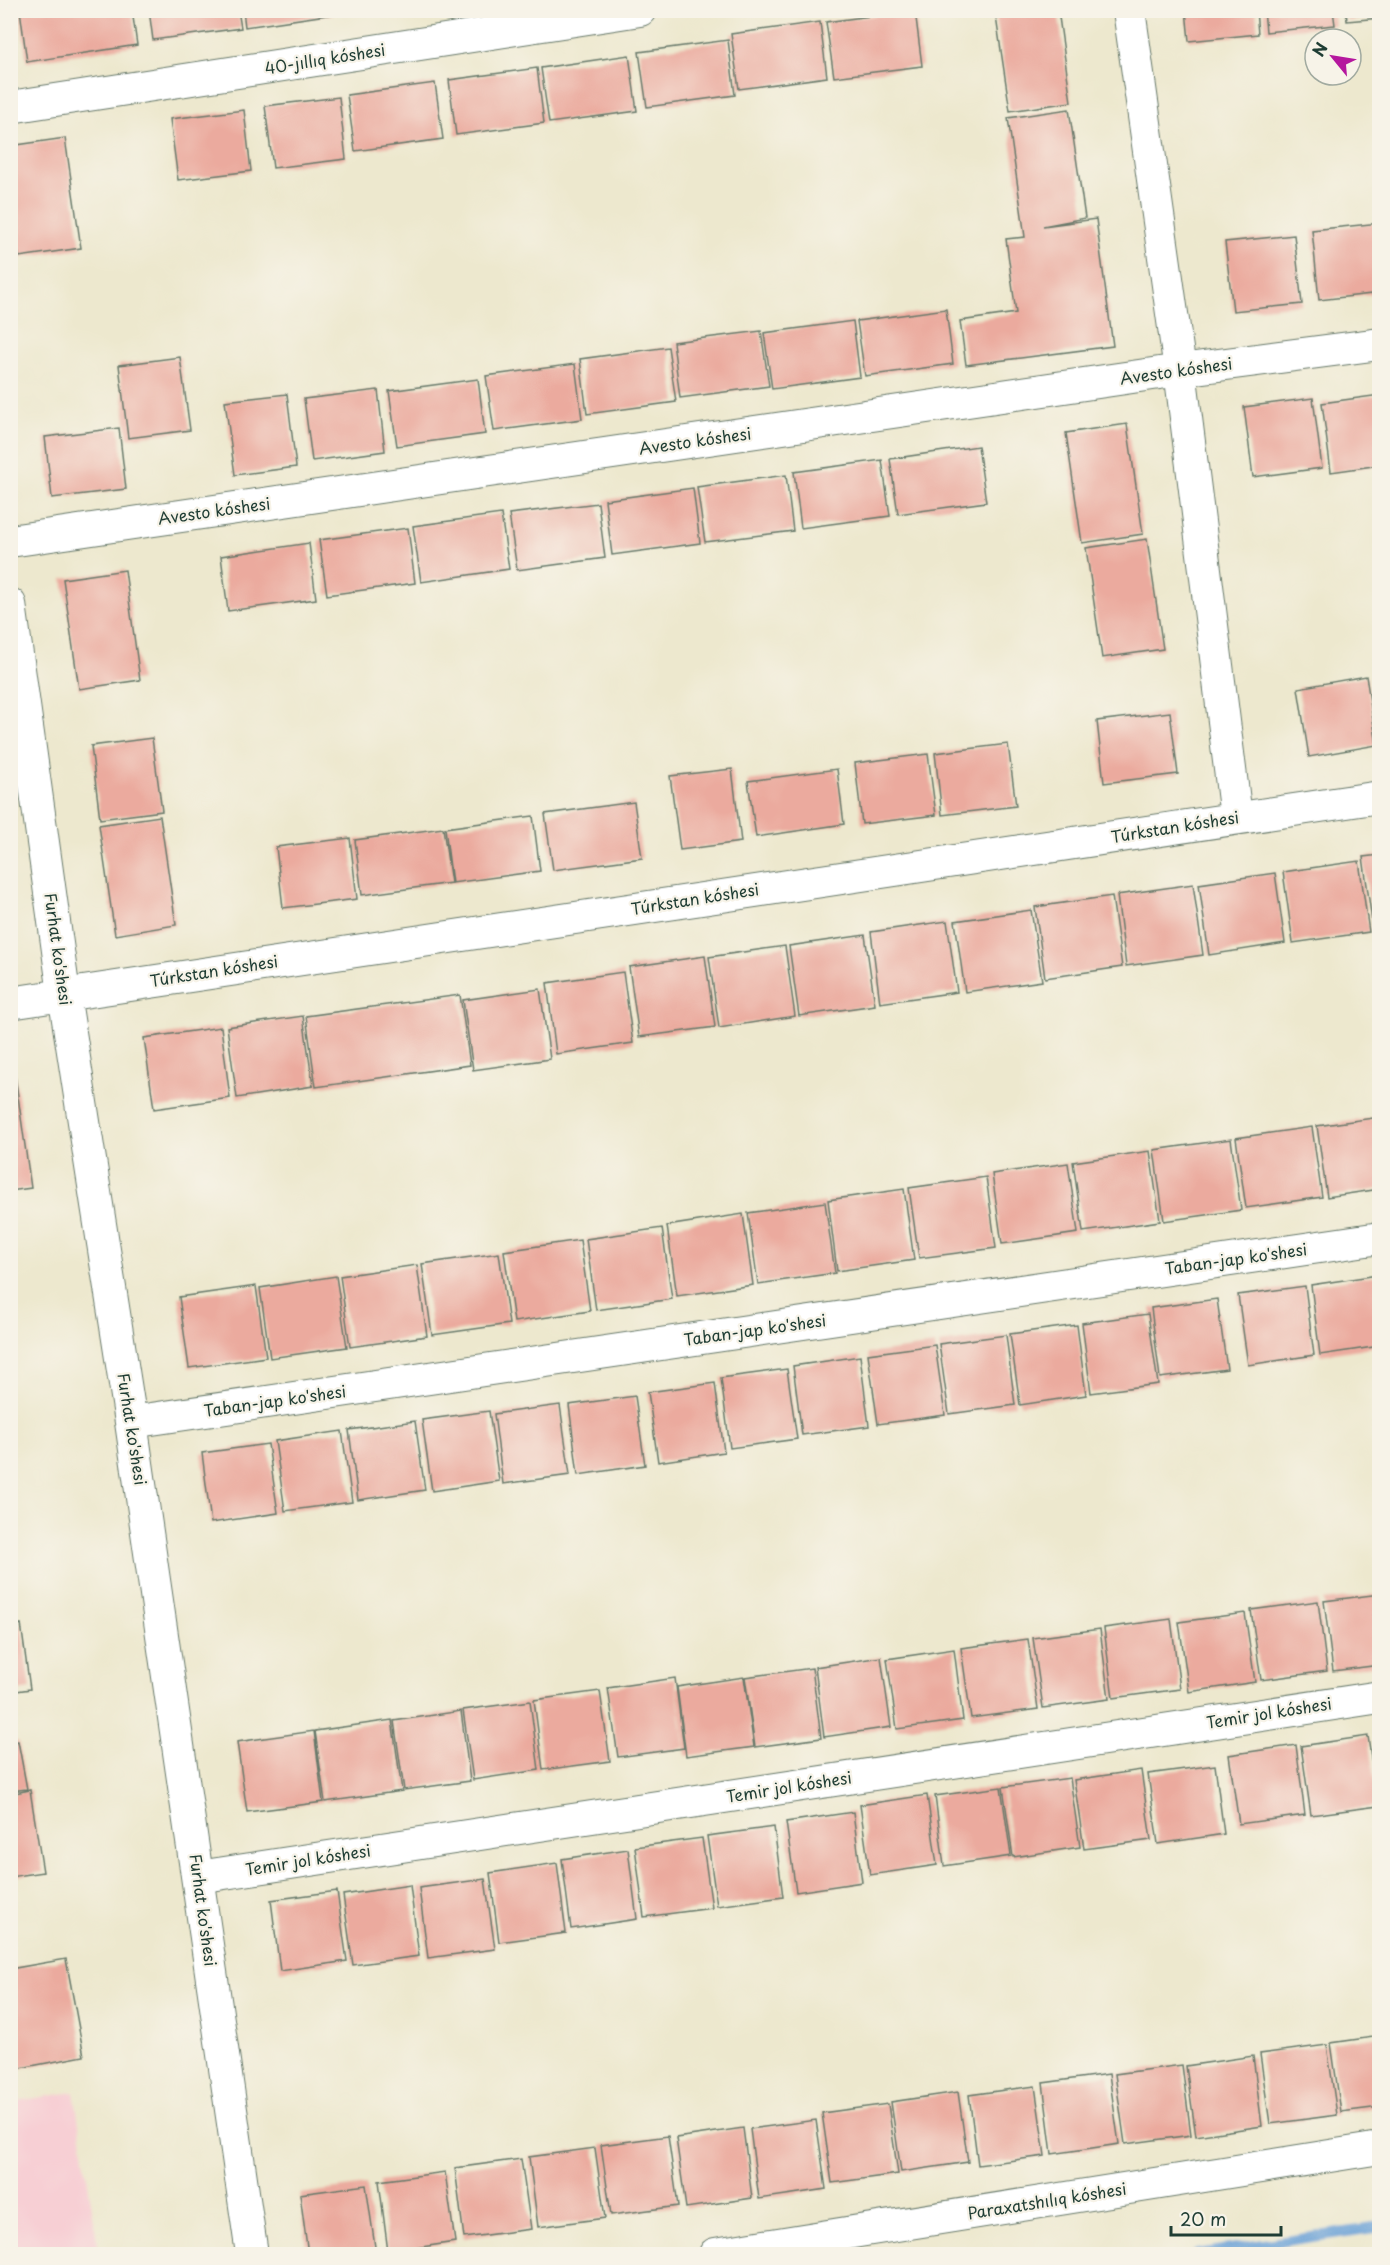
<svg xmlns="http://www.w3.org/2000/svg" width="1390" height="2265" viewBox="0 0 1390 2265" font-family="'Playpen Sans',sans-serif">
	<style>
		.built { fill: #f7cfd4 }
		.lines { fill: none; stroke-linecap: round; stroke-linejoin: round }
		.stream { stroke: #69a0d6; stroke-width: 10 }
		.building { fill: #ebaa9e }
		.minor-casing { stroke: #67796a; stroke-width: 34 }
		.minor { stroke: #fff; stroke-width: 32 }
		.labels { text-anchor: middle; stroke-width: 4.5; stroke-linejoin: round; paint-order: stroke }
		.street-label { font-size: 16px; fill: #1f3d34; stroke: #f7f3e8 }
	</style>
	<rect width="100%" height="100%" fill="#f7f3e8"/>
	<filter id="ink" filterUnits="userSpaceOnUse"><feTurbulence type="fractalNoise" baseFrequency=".0167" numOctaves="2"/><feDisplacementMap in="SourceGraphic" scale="12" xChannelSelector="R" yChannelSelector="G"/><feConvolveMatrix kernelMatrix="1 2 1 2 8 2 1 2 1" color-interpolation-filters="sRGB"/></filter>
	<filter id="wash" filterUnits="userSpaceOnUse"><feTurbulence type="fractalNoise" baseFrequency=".008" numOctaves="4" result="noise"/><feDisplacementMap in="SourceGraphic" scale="24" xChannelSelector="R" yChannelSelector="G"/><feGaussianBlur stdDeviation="1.35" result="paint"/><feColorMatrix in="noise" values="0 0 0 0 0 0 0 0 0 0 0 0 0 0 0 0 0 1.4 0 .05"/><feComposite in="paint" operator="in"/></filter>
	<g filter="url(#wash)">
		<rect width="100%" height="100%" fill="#ede8ce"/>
		<path class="built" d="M74,2092L99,2254H11V2102Z"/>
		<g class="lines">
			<path class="stream" d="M1197,2254L1380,2227"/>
		</g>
		<g id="blocks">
			<path class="building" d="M20,10H132L137,45L27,62Z
				M149,10H238L241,28L153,40Z
				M243,10H333V14L245,27Z
				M915,10L922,66L834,77L826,22Z
				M995,10H1058L1071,102L1010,111Z
				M1186,10H1256L1258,34L1189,41Z
				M1264,10H1333L1335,25L1266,32Z
				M1346,10H1380V18L1347,21Z
				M820,22L827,77L739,89L731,34Z
				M728,40L735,95L647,107L639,52Z
				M629,55L637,111L549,123L541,68Z
				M537,68L544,123L456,135L449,80Z
				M435,83L443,139L355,151L347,95Z
				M339,97L346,159L273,168L265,106Z
				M1069,109L1085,218L1043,226L1096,219L1113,346L966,365L960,321L1016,313L1006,239L1025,237L1008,118Z
				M244,110L251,171L178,180L170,119Z
				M65,138L81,248L19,257L10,195V146Z
				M1380,223V293L1319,300L1312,230Z
				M1294,235L1302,304L1233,311L1225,242Z
				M946,309L953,364L865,376L857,321Z
				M853,321L860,377L772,389L764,333Z
				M761,331L769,386L680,398L673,342Z
				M668,347L676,402L587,414L580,359Z
				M180,357L190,430L128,438L119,365Z
				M575,364L582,419L494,431L486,376Z
				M478,379L485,434L397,446L389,391Z
				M378,390L385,451L312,461L304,399Z
				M287,394L296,467L235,475L225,401Z
				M1380,395V465L1331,472L1322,403Z
				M1313,398L1322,468L1253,477L1244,407Z
				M1127,424L1143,534L1082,543L1066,433Z
				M119,428L126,489L52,498L45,437Z
				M978,446L986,502L898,514L890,459Z
				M882,460L890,516L801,528L794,472Z
				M786,475L793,531L705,542L697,487Z
				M693,488L700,543L612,555L605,500Z
				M598,503L605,558L517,570L509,514Z
				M501,514L509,569L421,582L413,526Z
				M408,528L415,583L327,595L319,540Z
				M1147,539L1163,649L1102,658L1086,548Z
				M309,543L316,599L228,611L221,556Z
				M125,570L140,680L79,689L63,579Z
				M1380,671V709H1378L1373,672Z
				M1366,676L1377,745L1309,757L1298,688Z
				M1170,712L1178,774L1104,783L1097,721Z
				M152,738L162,811L100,819L91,746Z
				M1008,744L1016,806L942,815L935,753Z
				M928,754L936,815L862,824L855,763Z
				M732,769L741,842L680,850L670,776Z
				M837,769L844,824L756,837L748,781Z
				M634,802L642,858L553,870L545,814Z
				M160,816L176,925L115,935L99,825Z
				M533,816L540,871L452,883L445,828Z
				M443,828L451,883L362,895L355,840Z
				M350,838L357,899L283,908L276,847Z
				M1380,855V927L1373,928L1363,857Z
				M1359,861L1369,932L1293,943L1283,872Z
				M1275,873L1285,943L1209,955L1199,884Z
				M1193,884L1203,955L1126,966L1117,895Z
				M1112,896L1122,967L1045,978L1035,907Z
				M1031,910L1042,981L965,992L955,921Z
				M947,921L957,992L880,1003L871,932Z
				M865,935L875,1005L799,1016L789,946Z
				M785,946L795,1016L719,1028L709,957Z
				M705,956L715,1027L639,1037L629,967Z
				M623,972L633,1043L556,1054L547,983Z
				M540,989L550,1059L473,1070L463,1000Z
				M460,995L470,1065L316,1087L306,1016Z
				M303,1016L313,1086L237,1098L227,1027Z
				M221,1027L230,1098L154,1109L144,1038Z
				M10,1061H13L31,1188L10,1191Z
				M1380,1117V1189L1327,1197L1317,1126Z
				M1312,1127L1322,1197L1246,1208L1236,1138Z
				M1231,1139L1241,1210L1164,1221L1154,1150Z
				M1150,1151L1160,1221L1083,1232L1073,1162Z
				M1068,1163L1078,1233L1002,1244L992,1174Z
				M986,1177L996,1248L919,1258L909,1188Z
				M904,1189L914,1260L837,1271L828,1200Z
				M825,1202L835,1273L758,1284L748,1213Z
				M743,1214L753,1285L677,1296L667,1226Z
				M662,1228L672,1299L596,1310L586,1239Z
				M580,1240L590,1311L514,1322L504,1251Z
				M499,1253L509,1324L432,1335L422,1264Z
				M417,1265L427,1336L350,1347L340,1276Z
				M1377,1275L1380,1291V1346L1320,1355L1311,1285Z
				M336,1276L347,1347L270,1358L260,1288Z
				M256,1286L266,1357L189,1368L179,1297Z
				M1305,1286L1314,1355L1248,1365L1238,1295Z
				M1217,1299L1227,1369L1160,1378L1151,1308Z
				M1148,1314L1158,1384L1091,1393L1082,1323Z
				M1077,1325L1086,1395L1020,1405L1010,1334Z
				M1006,1335L1015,1405L949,1414L939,1344Z
				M935,1345L945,1415L878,1424L868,1354Z
				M860,1356L869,1426L802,1435L793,1366Z
				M787,1369L797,1439L730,1448L721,1378Z
				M715,1383L724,1452L658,1462L648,1392Z
				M635,1396L645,1465L578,1475L569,1405Z
				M560,1405L570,1475L503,1484L494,1414Z
				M489,1411L499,1481L432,1491L422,1420Z
				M415,1421L425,1490L358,1500L349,1430Z
				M342,1431L352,1502L285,1511L275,1441Z
				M268,1444L278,1513L211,1523L202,1453Z
				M1380,1594V1665L1333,1671L1324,1601Z
				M1318,1601L1327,1671L1261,1680L1251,1610Z
				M1245,1613L1255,1682L1189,1692L1179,1622Z
				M1171,1619L1180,1689L1113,1698L1104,1628Z
				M21,1624L30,1689L10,1692V1626Z
				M1100,1629L1109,1699L1043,1708L1033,1638Z
				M1028,1639L1038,1709L971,1718L961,1648Z
				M954,1649L963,1720L897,1729L887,1659Z
				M881,1657L891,1727L824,1737L815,1667Z
				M812,1668L821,1738L755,1747L745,1677Z
				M744,1677L754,1747L686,1756L677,1687Z
				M675,1678L684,1748L618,1757L608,1688Z
				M600,1691L610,1761L543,1770L534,1700Z
				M530,1701L539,1770L473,1780L463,1710Z
				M461,1711L470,1781L404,1790L394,1721Z
				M392,1720L402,1791L325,1802L315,1731Z
				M314,1731L323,1802L247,1812L237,1742Z
				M1368,1736L1378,1806L1311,1815L1301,1746Z
				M18,1741L27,1789L10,1791V1742Z
				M1296,1745L1305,1815L1239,1824L1229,1755Z
				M1215,1765L1224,1834L1158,1844L1148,1774Z
				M1141,1770L1151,1840L1084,1849L1074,1780Z
				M1070,1778L1080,1847L1013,1857L1003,1787Z
				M1001,1787L1011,1856L944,1866L935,1796Z
				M30,1790L43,1872L10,1877V1794Z
				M927,1795L937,1865L870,1875L860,1805Z
				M853,1812L862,1882L796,1892L786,1822Z
				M774,1827L783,1897L717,1906L707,1836Z
				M702,1838L712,1908L644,1917L635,1847Z
				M628,1849L637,1919L571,1929L562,1859Z
				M557,1863L566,1933L499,1942L490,1873Z
				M485,1879L495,1949L428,1958L419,1888Z
				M410,1885L419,1956L353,1965L343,1895Z
				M337,1891L347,1961L280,1971L271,1900Z
				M66,1959L84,2056L10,2070V1969Z
				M1380,2036V2107L1341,2112L1331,2043Z
				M1327,2045L1337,2115L1270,2124L1260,2054Z
				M1253,2056L1262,2126L1196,2136L1186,2066Z
				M1182,2065L1191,2135L1125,2144L1115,2074Z
				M1109,2074L1119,2144L1052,2154L1043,2083Z
				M1035,2086L1045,2156L978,2165L969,2095Z
				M958,2092L968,2162L901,2172L891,2102Z
				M888,2104L898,2174L832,2183L822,2113Z
				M816,2120L826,2189L759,2199L750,2129Z
				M743,2128L752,2198L686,2208L676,2138Z
				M668,2136L678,2206L611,2215L601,2145Z
				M595,2148L605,2218L538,2227L529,2157Z
				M521,2159L531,2229L464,2238L455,2168Z
				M445,2172L455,2242L388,2252L379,2181Z
				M366,2185L376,2254H308L300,2194Z"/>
		</g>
	</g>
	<g filter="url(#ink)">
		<use href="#blocks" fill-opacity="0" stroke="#67796a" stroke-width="1.5"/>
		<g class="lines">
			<g class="minor-casing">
				<path id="minor" d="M1129,10L1180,370L1236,817
					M10,107L640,10
					M10,541L1180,370L1380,344
					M10,604L64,994L131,1422L252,2254
					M10,1003L1380,797
					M131,1422L1380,1238
					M198,1877L1380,1697
					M715,2254L1380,2148"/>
			</g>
			<use href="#minor" class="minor"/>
		</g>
	</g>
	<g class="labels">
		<g class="street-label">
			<text transform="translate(325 59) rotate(-9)" y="6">40-jıllıq kóshesi</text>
			<text transform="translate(1176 371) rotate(-8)" y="6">Avesto kóshesi</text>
			<text transform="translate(695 441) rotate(-8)" y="6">Avesto kóshesi</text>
			<text transform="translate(214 511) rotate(-8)" y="6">Avesto kóshesi</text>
			<text transform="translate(1175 827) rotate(-9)" y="6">Túrkstan kóshesi</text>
			<text transform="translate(695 899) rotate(-9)" y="6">Túrkstan kóshesi</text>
			<text transform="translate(58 949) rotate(82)" y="6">Furhat ko'shesi</text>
			<text transform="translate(214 971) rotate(-9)" y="6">Túrkstan kóshesi</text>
			<text transform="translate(1236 1259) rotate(-8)" y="6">Taban-jap ko'shesi</text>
			<text transform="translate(755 1330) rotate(-8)" y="6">Taban-jap ko'shesi</text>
			<text transform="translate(275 1401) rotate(-8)" y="6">Taban-jap ko'shesi</text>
			<text transform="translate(132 1429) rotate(81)" y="6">Furhat ko'shesi</text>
			<text transform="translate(1269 1713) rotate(-9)" y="6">Temir jol kóshesi</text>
			<text transform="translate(789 1787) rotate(-9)" y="6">Temir jol kóshesi</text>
			<text transform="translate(308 1860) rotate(-9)" y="6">Temir jol kóshesi</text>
			<text transform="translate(203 1910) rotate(82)" y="6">Furhat ko'shesi</text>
			<text transform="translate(1047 2201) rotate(-9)" y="6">Paraxatshılıq kóshesi</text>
		</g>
	</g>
	<rect width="1390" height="2265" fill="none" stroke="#f7f3e8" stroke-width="36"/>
	<g transform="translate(1333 57) rotate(300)"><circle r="28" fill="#f7f3e8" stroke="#a1aaa0" stroke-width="1.5"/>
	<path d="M0-4.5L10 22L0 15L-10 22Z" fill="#b5179e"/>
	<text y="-9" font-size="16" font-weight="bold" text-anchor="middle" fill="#1f3d34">N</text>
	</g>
	<path d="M1171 2226v9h110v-9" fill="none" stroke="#1f3d34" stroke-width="3"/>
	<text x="1180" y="2226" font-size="18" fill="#1f3d34" stroke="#f7f3e8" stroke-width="4.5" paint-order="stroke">20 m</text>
</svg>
